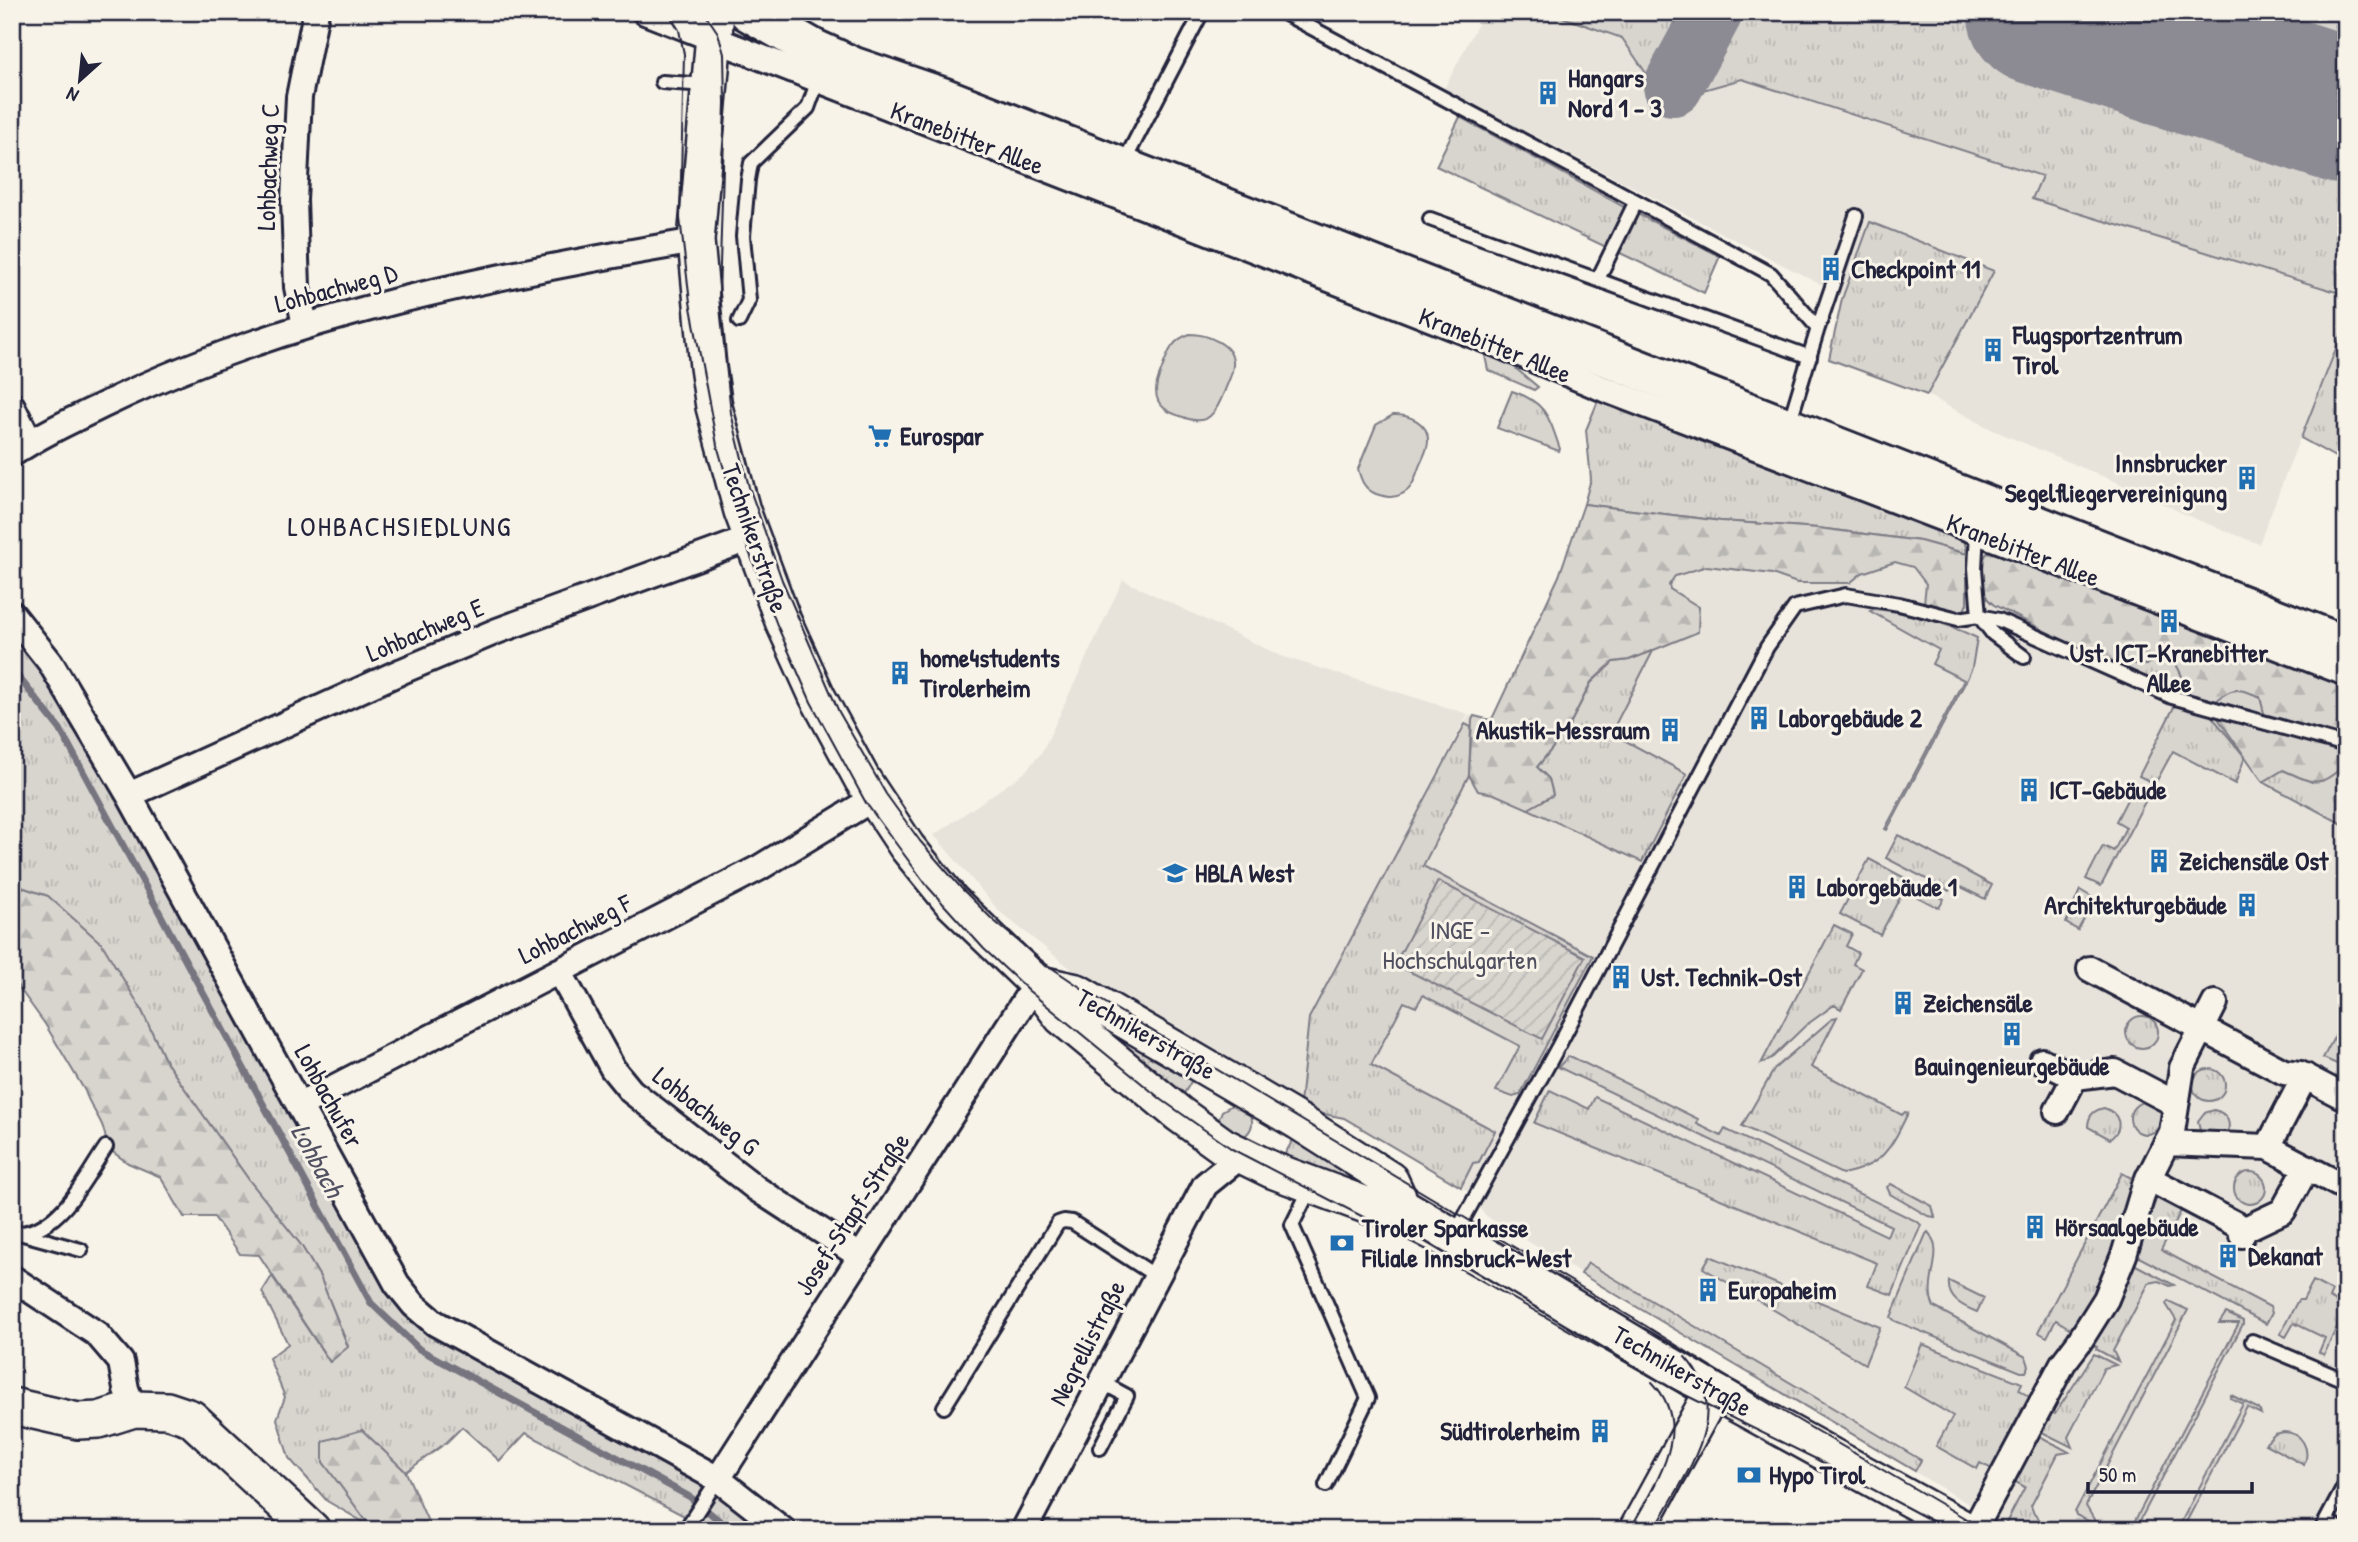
<svg xmlns="http://www.w3.org/2000/svg" width="2358" height="1542" viewBox="0 0 2358 1542" font-family="'Patrick Hand',sans-serif">
	<style>
		.built { fill: #e7e3db }
		.grass { fill: url(#grass-tufts); stroke: #7d7c85; stroke-width: 2 }
		.forest { fill: url(#forest-firs); stroke: #7d7c85; stroke-width: 2 }
		.park { fill: #d8d5cf; stroke: #7d7c85; stroke-width: 2 }
		.garden { fill: url(#garden-furrows); stroke: #7d7c85; stroke-width: 2 }
		.lines { fill: none; stroke-linecap: round; stroke-linejoin: round }
		.stream { stroke: #76747f; stroke-width: 7 }
		.taxiway { stroke: #8c8a92; stroke-width: 60 }
		.runway { stroke: #8c8a92; stroke-width: 147 }
		.lane-casing { stroke: #22223b; stroke-width: 18 }
		.street-casing { stroke: #22223b; stroke-width: 30 }
		.secondary-casing { stroke: #22223b; stroke-width: 40 }
		.primary-casing { stroke: #22223b; stroke-width: 44 }
		.lane { stroke: #f7f3e8; stroke-width: 12 }
		.street { stroke: #f7f3e8; stroke-width: 24 }
		.secondary { stroke: #f7f3e8; stroke-width: 35 }
		.primary { stroke: #f7f3e8; stroke-width: 38 }
		.tram { stroke: #22223b; stroke-width: 2 }
		.labels { text-anchor: middle; stroke-width: 6; stroke-linejoin: round; paint-order: stroke }
		.poi-label { font-size: 26px; font-weight: bold; fill: #22223b; stroke: #f7f3e8; text-anchor: start }
		.street-label { font-size: 26px; fill: #22223b; stroke: #f7f3e8 }
		.park-label { font-size: 26px; fill: #504f60; stroke: #f7f3e8 }
		.neighbourhood-label { font-size: 28px; letter-spacing: 2px; fill: #22223b; stroke: #f7f3e8 }
		.water-label { font-size: 28px; font-style: italic; fill: #535263; stroke: #f7f3e8 }
	</style>
	<defs>
		<pattern id="grass-tufts" width="24" height="20" patternUnits="userSpaceOnUse" patternTransform="scale(1.75)"><rect width="24" height="20" fill="#d8d5cf"/><path d="M3 7l-1-3M5 7V3M7 7l1-3M15 17l-1-3M17 17v-4M19 17l1-3" fill="none" stroke="#b9b7b3"/></pattern>
		<pattern id="forest-firs" width="22" height="20" patternUnits="userSpaceOnUse" patternTransform="scale(1.75)"><rect width="22" height="20" fill="#d8d5cf"/><path d="M5 1l3.5 6h-7zM16 11l3.5 6h-7z" fill="#b9b7b3"/></pattern>
		<pattern id="garden-furrows" width="10" height="10" patternUnits="userSpaceOnUse" patternTransform="scale(1.75)"><rect width="10" height="10" fill="#d8d5cf"/><path d="M-1 1l2-2M0 10L10 0M9 11l2-2" fill="none" stroke="#b9b7b3"/></pattern>
	</defs>
	<rect width="100%" height="100%" fill="#f7f3e8"/>
	<filter id="ink" filterUnits="userSpaceOnUse"><feTurbulence type="fractalNoise" baseFrequency=".0143" numOctaves="2"/><feDisplacementMap in="SourceGraphic" scale="14" xChannelSelector="R" yChannelSelector="G"/><feConvolveMatrix kernelMatrix="1 2 1 2 8 2 1 2 1" color-interpolation-filters="sRGB"/></filter>
	<g filter="url(#ink)">
		<path class="built" d="M1484,12H2346V463L2300,438L2259,544L2193,518L2114,481L1993,430L1927,395L1829,359L1843,296L1444,89Z
			M1574,537L1975,568L2346,728V1530H2012L1492,1220L1484,1214L1466,1190L1461,1187L1344,1118L1314,1112L1085,980L999,911L934,835L1024,773L1042,752L1123,580L1281,656L1468,714L1372,899L1469,715L1490,720L1493,717L1559,576Z"/>
		<path class="grass" d="M1548,12H2346V295L2032,199L2042,176L1742,79L1696,92L1673,86L1648,76L1622,38Z
			M1460,117L1626,208L1606,247L1436,166Z
			M1636,213L1720,256L1704,293L1618,252Z
			M1870,222L1994,271L1927,395L1829,359L1842,299Z
			M2346,323V463L2301,438Z
			M1488,355L1514,367L1538,387L1534,390L1488,370L1485,356Z
			M1512,391C1546,402 1549,417 1560,449L1559,451L1497,428Z
			M1600,396L1964,538L1967,554L1920,541L1818,528L1721,521L1584,504L1591,479L1586,430Z
			M1874,609C1909,612 1946,623 1977,638L1972,668L1967,679L1887,830L1885,829L1964,680L1932,664L1939,650L1870,611Z
			M12,614L414,1305L653,1443L762,1530H711L526,1433L500,1461L462,1427L447,1442L406,1472L362,1430L323,1462L370,1526L327,1501L289,1458L277,1419L285,1397L269,1358L288,1344L262,1292L272,1276L329,1361L348,1346L320,1277L301,1245L249,1180L166,1062L140,1007L48,896L12,884Z
			M1653,651L1611,733L1687,774L1642,862L1528,809L1553,795L1549,779L1537,767L1567,730L1591,683L1613,662L1629,660Z
			M2160,657L2173,659C2184,673 2182,685 2193,700L2100,659L2146,665Z
			M2243,689L2260,697L2267,722L2212,705L2225,692Z
			M2175,705L2209,713L2245,757L2235,784L2173,751L2155,784L2139,776Z
			M1465,724L1471,727L1469,775L1423,866L1593,956L1520,1095L1513,1097L1496,1091L1520,1046L1423,995L1416,1007L1404,1002L1371,1065L1495,1131L1479,1162L1473,1163L1461,1187L1344,1118L1314,1112L1300,1104L1309,1018Z
			M2341,744L2346,745V826L2263,782L2283,770L2312,782Z
			M2133,788L2148,796L2101,886L2086,879L2103,846L2114,851L2126,827L2116,821Z
			M1898,835L1992,885L1985,899L1953,883L1949,891L1886,858Z
			M1869,859L1944,899L1939,908L1904,890L1880,935L1840,914Z
			M2080,890L2095,899L2078,930L2066,923Z
			M1834,925L1852,934L1846,946L1858,953L1853,964L1862,969L1841,1009L1834,1005L1805,1026L1773,1057L1761,1064Z
			M1076,1005L1196,1073L1178,1104Z
			M2346,1015V1068L2323,1058Z
			M2126 1032a16 16 0 1 1 32 0a16 16 0 1 1-32 0Z
			M1837,1017L1811,1067L1902,1115L1905,1112L1908,1113C1891,1148 1883,1166 1842,1174L1742,1126L1775,1068L1833,1018Z
			M1568,1057H1572L1698,1119L1697,1124L1721,1136L1725,1129L1918,1222L1921,1225L1892,1295L1868,1286L1877,1263L1534,1123L1550,1090L1589,1109L1595,1097L1887,1236L1891,1226L1558,1067Z
			M2193 1085a16 16 0 1 1 32 0a16 16 0 1 1-32 0Z
			M2130 1118a16 16 0 1 1 32 0a16 16 0 1 1-32 0Z
			M1234,1104L1250,1113C1255,1124 1251,1135 1238,1139L1218,1121L1222,1111Z
			M2104,1108C2120,1113 2124,1128 2110,1139L2088,1127C2088,1116 2093,1110 2104,1108Z
			M2214,1110C2228,1113 2233,1125 2225,1137L2201,1136L2198,1121L2204,1113Z
			M1297,1133L1384,1192L1279,1164Z
			M2234 1188a16 16 0 1 1 32 0a16 16 0 1 1-32 0Z
			M2122,1173L2141,1183L2096,1297L2074,1331L2056,1320L2047,1337L2038,1332Z
			M1891,1184L1932,1206L1935,1217L1928,1216L1890,1194L1887,1187Z
			M2159,1192L2184,1205L2161,1250L2270,1307L2272,1313L2266,1324L2135,1255Z
			M1928,1232C1947,1253 1922,1282 1934,1307L2026,1357L2029,1366L2026,1372H2021L1895,1321L1891,1317L1926,1234Z
			M1710,1256L1880,1327L1865,1364L1703,1268Z
			M1588,1263L1921,1460L1915,1471L1581,1274Z
			M2132,1263L2174,1285L2170,1286L2159,1281L2149,1283L2113,1351L2118,1361L2096,1349L2097,1347L2091,1344Z
			M1949,1281L1984,1298L1977,1312C1962,1306 1947,1299 1949,1281Z
			M2313,1281L2332,1291L2329,1298L2346,1307L2324,1355L2319,1352L2325,1338L2294,1323L2286,1337L2280,1334L2298,1300H2303Z
			M2168,1301L2188,1310L2086,1506L2095,1521L2094,1524L2076,1515L2075,1512L2176,1320L2166,1304Z
			M2226,1313L2243,1321V1324L2135,1530H2130L2239,1323H2219Z
			M1922,1344L2022,1383L2019,1390L2031,1398L1994,1470L1980,1463L1977,1469L1936,1446L1953,1416L1904,1387Z
			M2094,1354L2116,1365L2104,1368L2068,1437L2072,1447L2038,1430L2049,1411L2055,1414Z
			M2231,1395L2259,1409L2261,1414L2247,1407L2182,1530H2177L2243,1404L2230,1398Z
			M2284,1432C2302,1432 2311,1449 2304,1465L2265,1444L2275,1434Z
			M2036,1434L2069,1452L2058,1454L2031,1506L2034,1514L2040,1520L2036,1530H2013L2005,1525L2025,1487L2012,1480Z"/>
		<path class="forest" d="M1584,504L1721,521L1818,528L1920,541L1967,554V604L1964,610C1951,614 1937,607 1924,603L1926,584L1913,567L1895,562L1862,573L1850,583H1797L1772,574L1707,566L1675,576L1669,585L1670,589L1699,607L1698,632L1629,660L1613,662L1591,682L1567,730L1537,767L1549,779L1553,795L1528,809L1494,794L1478,791L1469,775L1472,720L1474,716L1490,720L1493,717L1559,576Z
			M1990,549L2346,680V745L2341,744L2343,766C2318,790 2312,782 2283,770L2263,782L2212,710L2266,721L2260,697C2237,686 2230,687 2212,705L2193,700C2183,686 2184,673 2172,659L2160,657L2146,665L2100,659L1994,605C1976,591 1976,566 1990,549Z
			M12,884L48,896L102,944L140,1007L166,1062L249,1180L301,1245L320,1277L348,1347L330,1362L259,1255L240,1254L214,1217H184L161,1177L128,1163L106,1147C107,1122 92,1113 85,1091L45,1024L12,978Z
			M362,1430L406,1472L429,1524L436,1530H368L370,1526L323,1462V1441Z"/>
		<path class="park" d="M1190,334C1206,334 1235,344 1233,365C1233,373 1228,382 1225,390C1216,411 1210,428 1183,417C1177,415 1169,413 1164,408C1153,399 1155,386 1160,374C1167,356 1170,340 1190,334Z
			M1393,415C1409,414 1429,423 1428,441C1428,450 1422,459 1419,467C1415,477 1413,489 1402,494C1393,499 1386,497 1376,494C1364,489 1361,480 1358,469L1376,425Z"/>
		<path class="garden" d="M1438,881L1585,957L1542,1039L1395,964Z"/>
		<g class="lines">
			<path class="stream" d="M12,669L60,729L371,1303L419,1349L690,1497L731,1530"/>
			<path class="taxiway" d="M1673,86L1713,12"/>
			<path class="runway" d="M2041,12L2346,111"/>
			<g class="lane-casing">
				<path id="lane" d="M1282,12L1636,201
					M662,82L707,85
					M1123,164L1202,12
					M1430,219L1810,357
					M1598,279L1636,201L1771,274L1818,328L1789,424
					M739,321L749,300L743,236L748,180L751,163L808,108L818,80
					M1818,328L1856,216
					M1977,532L1975,568L1979,616L1993,634L2024,657
					M1311,1187L1292,1225L1368,1398L1326,1485
					M12,1231L81,1250
					M22,1233C63,1227 84,1179 106,1147
					M1454,1236L1559,1045L1767,647L1795,607L1846,595L1899,604L1958,619L1979,616L1999,620L2172,697L2346,745
					M2252,1341L2346,1381
					M944,1407L1058,1223L1064,1221L1072,1222L1156,1276
					M1100,1448L1127,1396L1101,1382
					M2326,1521L2344,1530
					M685,1530L718,1479
					M2321,1530L2346,1483"/>
			</g>
			<g class="street-casing">
				<path id="street" d="M645,12L1496,344L1604,389L2346,673
					M305,325L297,287L294,200L299,97L316,12
					M12,406L30,442
					M12,454C43,433 77,418 110,402C291,314 499,274 696,241
					M12,614L50,662L129,795L397,1284L414,1305L435,1323L718,1479L783,1530
					M129,795L402,671L497,631L751,538
					M2090,969L2284,1072L2300,1074L2346,1098
					M559,971L613,1069L631,1091L757,1189L860,1256
					M2042,1061L2075,1077L2115,1072L2176,1104
					M300,1105L759,868L874,798
					M2057,1111L2075,1077
					M2166,1143L2268,1147L2346,1188
					M2268,1147L2305,1076
					M2148,1178L2245,1229
					M2242,1235L2245,1229L2283,1211L2307,1167
					M12,1278L97,1334L121,1362L126,1389L134,1409
					M718,1479L1036,983
					M1024,1530L1205,1185L1242,1155
					M1974,1530L2063,1363L2079,1342L2106,1299L2124,1255L2145,1185L2172,1132L2182,1068L2215,1003"/>
			</g>
			<g class="secondary-casing">
				<path id="secondary" d="M716,12L696,241L708,367L714,407L742,511L783,621L817,696L862,779L907,847L951,901L1036,983L1062,1017L1179,1114L1223,1146L1272,1170L1374,1208L1402,1206
					M1036,983L1077,992L1299,1122L1390,1180L1402,1206L1713,1391L1966,1530
					M12,1406L78,1421L99,1420L134,1409L167,1410L191,1418L312,1530
					M1637,1530L1713,1391"/>
			</g>
			<g class="primary-casing">
				<path id="primary" d="M749,12L814,49L854,67L942,97L2346,646"/>
			</g>
			<use href="#lane" class="lane"/>
			<use href="#street" class="street"/>
			<use href="#secondary" class="secondary"/>
			<use href="#primary" class="primary"/>
			<path class="tram" d="M668,12L679,30L684,54L680,218L690,302L717,445L745,541L777,625L811,702L866,803L928,887L984,949L1029,991L1162,1100L1232,1149L1431,1252L1671,1388L1814,1458L1949,1530
				M704,12L718,33L724,54L725,103L719,297L731,413L749,487L782,580L839,712L886,794L920,841L962,889L993,920L1046,964L1089,993L1646,1326L1757,1396L1985,1530
				M1630,1530C1654,1484 1697,1429 1652,1382
				M1655,1530C1683,1475 1737,1414 1685,1357"/>
		</g>
	</g>
	<defs>
		<g id="building-bare" transform="scale(1.89)"><path d="M-4-6H4V6H1V3H-1V6H-4ZM-2.5-4.3h1.7v1.8h-1.7ZM.8-4.3h1.7v1.8H.8ZM-2.5-1h1.7V.8h-1.7ZM.8-1h1.7V.8H.8Z" fill="#1f6fb2" stroke="#f7f3e8" stroke-width="2.5" paint-order="stroke"/></g>
		<g id="supermarket-bare" transform="scale(1.89)"><path d="M-6-5.5h2.5l.6 2H6L4.5 2H-2.5L-4.4-4H-6ZM-1.5 3.2a1.3 1.3 0 1 0 .1 0ZM3 3.2a1.3 1.3 0 1 0 .1 0Z" fill="#1f6fb2" stroke="#f7f3e8" stroke-width="2.5" paint-order="stroke"/></g>
		<g id="school-bare" transform="scale(1.89)"><path d="M0-5L7-2L0 1L-7-2ZM-4 1L0 2.5L4 1V4Q0 6-4 4Z" fill="#1f6fb2" stroke="#f7f3e8" stroke-width="2.5" paint-order="stroke"/></g>
		<g id="bank-bare" transform="scale(1.89)"><path d="M-6-4H6V4H-6ZM0-2.3a2.3 2.3 0 1 0 0 4.6a2.3 2.3 0 1 0 0-4.6Z" fill="#1f6fb2" stroke="#f7f3e8" stroke-width="2.5" paint-order="stroke"/></g>
	</defs>
	<g fill-rule="evenodd">
		<use href="#building-bare" x="1548" y="93"/>
		<use href="#building-bare" x="1831" y="269"/>
		<use href="#building-bare" x="1993" y="350"/>
		<use href="#supermarket-bare" x="880" y="436"/>
		<use href="#building-bare" x="2247" y="478"/>
		<use href="#building-bare" x="2169" y="621"/>
		<use href="#building-bare" x="900" y="673"/>
		<use href="#building-bare" x="1759" y="718"/>
		<use href="#building-bare" x="1670" y="730"/>
		<use href="#building-bare" x="2029" y="790"/>
		<use href="#building-bare" x="2159" y="861"/>
		<use href="#school-bare" x="1175" y="873"/>
		<use href="#building-bare" x="1797" y="887"/>
		<use href="#building-bare" x="2247" y="905"/>
		<use href="#building-bare" x="1621" y="977"/>
		<use href="#building-bare" x="1903" y="1003"/>
		<use href="#building-bare" x="2012" y="1034"/>
		<use href="#building-bare" x="2035" y="1227"/>
		<use href="#bank-bare" x="1342" y="1243"/>
		<use href="#building-bare" x="2228" y="1256"/>
		<use href="#building-bare" x="1708" y="1290"/>
		<use href="#building-bare" x="1600" y="1431"/>
		<use href="#bank-bare" x="1749" y="1475"/>
	</g>
	<g class="labels">
		<g class="poi-label">
			<text x="1568" y="87">Hangars<tspan x="1568" dy="30">Nord 1 - 3</tspan></text>
			<text x="1851" y="278">Checkpoint 11</text>
			<text x="2013" y="344">Flugsportzentrum<tspan x="2013" dy="30">Tirol</tspan></text>
			<text x="900" y="445">Eurospar</text>
			<text x="2227" y="472" text-anchor="end">Innsbrucker<tspan x="2227" dy="30">Segelfliegervereinigung</tspan></text>
			<text x="2169" y="662" text-anchor="middle">Ust. ICT-Kranebitter<tspan x="2169" dy="30">Allee</tspan></text>
			<text x="920" y="667">home4students<tspan x="920" dy="30">Tirolerheim</tspan></text>
			<text x="1779" y="727">Laborgebäude 2</text>
			<text x="1650" y="739" text-anchor="end">Akustik-Messraum</text>
			<text x="2049" y="799">ICT-Gebäude</text>
			<text x="2179" y="870">Zeichensäle Ost</text>
			<text x="1195" y="882">HBLA West</text>
			<text x="1817" y="896">Laborgebäude 1</text>
			<text x="2227" y="914" text-anchor="end">Architekturgebäude</text>
			<text x="1641" y="986">Ust. Technik-Ost</text>
			<text x="1923" y="1012">Zeichensäle</text>
			<text x="2012" y="1075" text-anchor="middle">Bauingenieurgebäude</text>
			<text x="2055" y="1236">Hörsaalgebäude</text>
			<text x="1362" y="1237">Tiroler Sparkasse<tspan x="1362" dy="30">Filiale Innsbruck-West</tspan></text>
			<text x="2248" y="1265">Dekanat</text>
			<text x="1728" y="1299">Europaheim</text>
			<text x="1580" y="1440" text-anchor="end">Südtirolerheim</text>
			<text x="1769" y="1484">Hypo Tirol</text>
		</g>
		<g class="street-label">
			<text transform="translate(967 138) rotate(21)" y="9">Kranebitter Allee</text>
			<text transform="translate(268 167) rotate(-88)" y="9">Lohbachweg C</text>
			<text transform="translate(336 288) rotate(-15)" y="9">Lohbachweg D</text>
			<text transform="translate(1495 345) rotate(22)" y="9">Kranebitter Allee</text>
			<text transform="translate(755 538) rotate(71)" y="9">Technikerstraße</text>
			<text transform="translate(2023 550) rotate(21)" y="9">Kranebitter Allee</text>
			<text transform="translate(425 630) rotate(-23)" y="9">Lohbachweg E</text>
			<text transform="translate(575 929) rotate(-27)" y="9">Lohbachweg F</text>
			<text transform="translate(1146 1034) rotate(30)" y="9">Technikerstraße</text>
			<text transform="translate(329 1096) rotate(61)" y="9">Lohbachufer</text>
			<text transform="translate(706 1111) rotate(38)" y="9">Lohbachweg G</text>
			<text transform="translate(852 1214) rotate(-57)" y="9">Josef-Stapf-Straße</text>
			<text transform="translate(1087 1343) rotate(-63)" y="9">Negrellistraße</text>
			<text transform="translate(1682 1371) rotate(30)" y="9">Technikerstraße</text>
		</g>
		<g class="park-label">
			<text x="1460" y="939">INGE -<tspan x="1460" dy="30">Hochschulgarten</tspan></text>
		</g>
		<g class="neighbourhood-label">
			<text x="400" y="536">LOHBACHSIEDLUNG</text>
		</g>
		<g class="water-label">
			<text transform="translate(318 1160) rotate(61)" y="10">Lohbach</text>
		</g>
	</g>
	<rect width="2358" height="1542" fill="none" stroke="#f7f3e8" stroke-width="42"/>
	<rect x="21" y="21" width="2316" height="1500" fill="none" stroke="#22223b" stroke-width="2.5" filter="url(#ink)"/>
	<g transform="translate(80 80) rotate(207)" stroke="#f7f3e8" stroke-width="5" paint-order="stroke">
	<path d="M0-5L12 26L0 18L-12 26Z" fill="#22223b"/>
	<text y="-10" font-size="19" font-weight="bold" text-anchor="middle" fill="#22223b">N</text>
	</g>
	<path d="M2088 1482v10h164v-10" fill="none" stroke="#22223b" stroke-width="3.5"/>
	<text x="2099" y="1482" font-size="21" fill="#22223b" stroke="#f7f3e8" stroke-width="5" paint-order="stroke">50 m</text>
</svg>
